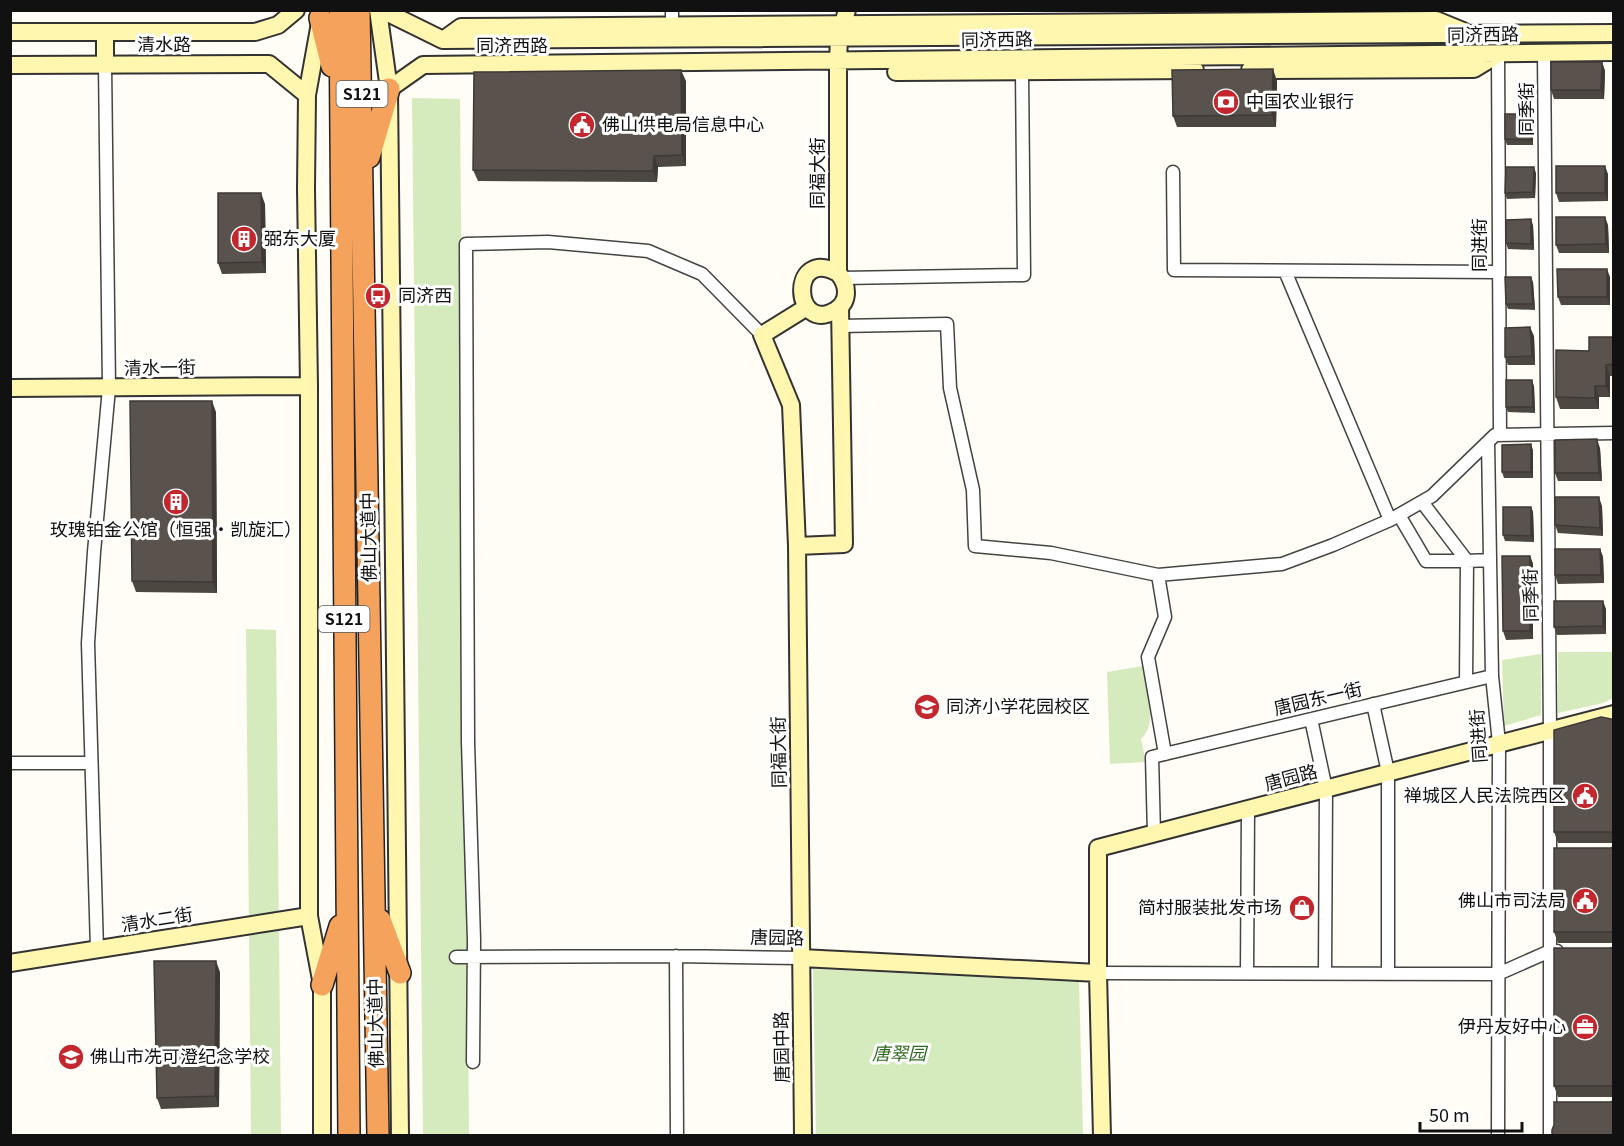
<svg xmlns="http://www.w3.org/2000/svg" width="1624" height="1146" viewBox="0 0 1624 1146" font-family="Georgia,'Noto Sans SC',serif">
	<style>
		.green { fill: #d5ebbd }
		.lines { fill: none; stroke-linecap: round; stroke-linejoin: round }
		.street-casing { stroke: #444; stroke-width: 15 }
		.secondary-casing { stroke: #333; stroke-width: 20 }
		.highway-casing { stroke: #222; stroke-width: 24 }
		.street { stroke: #fff; stroke-width: 12 }
		.secondary { stroke: #fff6b0; stroke-width: 16 }
		.highway { stroke: #f5a25d; stroke-width: 21 }
		.wall { fill: #4d4742 }
		.shaded-wall { fill: #3f3936 }
		.building { fill: #5a524d; stroke: #3f3936; stroke-width: 1.5 }
		.labels { text-anchor: middle; stroke-width: 6; stroke-linejoin: round; paint-order: stroke }
		.shield { fill: #fff; stroke: #585858; stroke-width: 1.5 }
		.shield-label { font-size: 16px; font-weight: bold; fill: #111 }
		.street-label { font-size: 18px; fill: #111; stroke: #fff }
		.poi-label { font-size: 18px; fill: #111; stroke: #fff; text-anchor: start }
		.park-label { font-size: 18px; font-style: italic; fill: #2f6b1f; stroke: #fff }
	</style>
	<rect width="100%" height="100%" fill="#fffdf5"/>
	<path class="green" d="M412,98L460,99L469,1135H423Z
		M246,629L276,630L281,1135H251Z
		M1558,652H1613V698L1603,703L1558,713Z
		M1541,654V715L1504,726L1502,660Z
		M1143,666C1146,686 1159,723 1141,739L1146,762L1110,764L1107,672Z
		M813,969L1079,981L1083,1135H816Z"/>
	<g class="lines">
		<g class="street-casing">
			<path id="street" d="M672,10V26
				M1498,54L1500,435
				M1544,54L1550,731V1136
				M1173,172L1174,270L1498,272
				M1285,271L1390,520
				M842,278L1024,275L1022,71
				M840,326L947,324L950,388L973,490L975,546L1051,553L1158,575L1282,564L1333,545L1390,520L1432,496L1495,435L1614,433
				M1488,442L1492,676L1499,743L1498,1136
				M1422,502L1467,561L1490,560
				M1399,515L1426,561H1467L1466,682
				M1158,575L1165,617L1148,657L1165,754
				M1373,704L1388,772V974
				M1311,719L1326,789L1325,973
				M10,763H90
				M1154,834L1152,757L1492,676
				M97,949L88,643L94,552L109,388L105,65
				M676,956L677,1136
				M456,957L676,956L801,958
				M1098,973L1498,974L1550,951H1557
				M1247,973L1248,809
				M473,1062L474,940L468,742L466,244L548,242L648,251L702,274L762,335"/>
		</g>
		<g class="secondary-casing">
			<path id="secondary" d="M378,10L389,89L400,1136
				M382,10L443,40L1614,33
				M320,23L307,95L306,189L309,386V916L322,985V1136
				M10,32H255L278,25L296,10
				M105,32V65
				M443,40L461,27L1436,20L1463,31
				M10,65L269,64L307,95
				M1250,70L1474,69L1497,55
				M896,72L1195,70
				M389,89L423,65L1614,52
				M838,273C788,246 793,336 836,310C850,301 848,284 838,273V62L839,37L847,10
				M10,388L309,386
				M797,546L791,405L762,335L807,307
				M801,958L1098,973
				M10,963L309,916
				M803,1136L797,546L844,544L840,307
				M1102,1136L1098,973V848L1614,714"/>
		</g>
		<g class="highway-casing">
			<path id="highway" d="M340,10L349,1136
				M359,10L378,1136
				M320,18L332,66
				M369,157L389,89
				M380,920L400,973
				M322,985L340,926"/>
		</g>
		<use href="#street" class="street"/>
		<use href="#secondary" class="secondary"/>
		<use href="#highway" class="highway"/>
	</g>
	<path class="wall" d="M1602,62L1605,71L1604,99H1554L1551,90Z
		M686,81V166L658,167L657,182L478,181L473,170Z
		M1277,81L1276,127H1177L1173,116Z
		M1531,114L1533,120V145H1507L1505,139Z
		M1536,173L1535,198L1507,199L1505,193Z
		M1608,174V201L1559,202L1556,193Z
		M265,204L266,273L222,274L218,263Z
		M1533,225L1534,250L1508,249L1506,243Z
		M1608,225L1609,253H1559L1556,245Z
		M1610,277V305H1561L1558,297Z
		M1533,282L1535,310L1508,309L1506,304Z
		M1534,336L1535,365H1508L1505,357Z
		M1614,337V376H1610V397H1599V409H1560L1556,397L1589,351Z
		M1534,386L1535,413L1508,412L1506,407Z
		M216,412L217,593L136,592L132,581Z
		M1600,448L1602,481H1558L1555,473Z
		M1533,450V478H1504L1502,472Z
		M1602,506L1603,536L1558,533L1555,525Z
		M1531,507L1533,512L1534,542L1505,541L1503,535Z
		M1600,549L1603,557L1604,583L1558,584L1555,575Z
		M1530,556L1533,564V639L1506,640L1503,631Z
		M1606,609V634L1557,635L1554,627Z
		M1614,721V843H1558L1554,832Z
		M1614,846V943H1558L1554,932Z
		M1614,947V1097H1558L1554,1086L1610,948Z
		M220,972L219,1107L161,1109L157,1098Z"/>
	<path class="shaded-wall" d="M1602,62L1605,71L1604,99L1601,90Z
		M1273,69L1277,81L1276,127L1272,115Z
		M681,70L686,81V166L682,155Z
		M1531,114L1533,120V145L1531,140Z
		M654,156L658,167L657,182L653,171Z
		M1605,166L1608,174V201L1605,193Z
		M1534,167L1536,173L1535,198L1533,192Z
		M261,193L265,204L266,273L262,262Z
		M1605,217L1608,225L1609,253L1606,244Z
		M1531,219L1533,225L1534,250L1531,244Z
		M1607,269L1610,277V305L1607,297Z
		M1531,277L1533,282L1535,310L1533,304Z
		M1530,327L1534,336L1535,365L1532,356Z
		M1606,365L1610,376V397L1606,386Z
		M1532,380L1534,386L1535,413L1533,407Z
		M1595,386L1599,397V409L1595,398Z
		M212,401L216,412L217,593L213,582Z
		M1597,439L1600,448L1602,481L1599,473Z
		M1531,444L1533,450V478L1531,472Z
		M1599,497L1602,506L1603,536L1600,528Z
		M1531,507L1533,512L1534,542L1531,536Z
		M1600,549L1603,557L1604,583L1601,575Z
		M1530,556L1533,564V639L1530,631Z
		M1603,601L1606,609V634L1603,626Z
		M216,961L220,972L219,1107L215,1096Z"/>
	<path class="building" d="M1551,62H1602L1601,90H1551Z
		M1273,69L1272,115L1173,116L1172,70Z
		M681,70L682,155L654,156L653,171L473,170L474,72Z
		M1505,114H1531V140L1505,139Z
		M1556,166H1605V193H1556Z
		M1506,167H1534L1533,192L1505,193Z
		M218,193H261L262,262L218,263Z
		M1556,217H1605L1606,244L1556,245Z
		M1531,219V244L1506,243V220Z
		M1557,269H1607V297H1558Z
		M1505,277H1531L1533,304H1506Z
		M1530,327L1532,356L1505,357V328Z
		M1589,337H1614V364L1606,365V386H1595V398L1556,397V350L1589,351Z
		M1506,380H1532L1533,407H1506Z
		M130,401H212L213,582L132,581Z
		M1597,439L1599,473H1555V440Z
		M1531,444V472H1502V445Z
		M1555,497H1599L1600,528L1555,525Z
		M1503,507H1531V536L1503,535Z
		M1555,549H1600L1601,575H1555Z
		M1502,556H1530V631H1503Z
		M1554,601H1603V626L1554,627Z
		M1601,717L1611,719L1614,721V833L1610,832H1554V730Z
		M1614,846V933L1611,932H1554V848H1611Z
		M1614,947V1087L1611,1086H1554V948H1610Z
		M154,961H216L215,1096L157,1098Z
		M1614,1101V1136H1552V1130L1554,1125V1102H1610Z"/>
	<defs>
		<g id="bank-disc" transform="scale(1.35)"><circle r="9.5" fill="#c4262e" stroke="#fff"/><path d="M-6-4H6V4H-6ZM0-2.3a2.3 2.3 0 1 0 0 4.6a2.3 2.3 0 1 0 0-4.6Z" fill="#fff"/></g>
		<g id="civic-disc" transform="scale(1.35)"><circle r="9.5" fill="#c4262e" stroke="#fff"/><path d="M-.6-6.5H3V-4.5H.6V-3L4-1V1h2V6H-6V1h2V-1L-.6-3ZM-1.2 2.5V6h2.4V2.5Z" fill="#fff"/></g>
		<g id="building-disc" transform="scale(1.35)"><circle r="9.5" fill="#c4262e" stroke="#fff"/><path d="M-4-6H4V6H1V3H-1V6H-4ZM-2.5-4.3h1.7v1.8h-1.7ZM.8-4.3h1.7v1.8H.8ZM-2.5-1h1.7V.8h-1.7ZM.8-1h1.7V.8H.8Z" fill="#fff"/></g>
		<g id="bus-disc" transform="scale(1.35)"><circle r="9.5" fill="#c4262e" stroke="#fff"/><path d="M-5-6H5V4H4V6H2V4H-2V6H-4V4H-5ZM-3.5-4V0h7V-4ZM-3.5 1.2v1.5H-2V1.2ZM2 1.2v1.5H3.5V1.2Z" fill="#fff"/></g>
		<g id="school-disc" transform="scale(1.35)"><circle r="9.5" fill="#c4262e" stroke="#fff"/><path d="M0-5L7-2L0 1L-7-2ZM-4 1L0 2.5L4 1V4Q0 6-4 4Z" fill="#fff"/></g>
		<g id="shop-disc" transform="scale(1.35)"><circle r="9.5" fill="#c4262e" stroke="#fff"/><path d="M-5-2.5h2.3a2.7 3.5 0 0 1 5.4 0H5L5.5 6h-11ZM-1.5-2.5h3a1.5 2.3 0 0 0-3 0Z" fill="#fff"/></g>
		<g id="office-disc" transform="scale(1.35)"><circle r="9.5" fill="#c4262e" stroke="#fff"/><path d="M-6-3h4V-5.5h4V-3h4V5H-6ZM-1-4.5V-3h2v-1.5ZM-6 0V1H6V0Z" fill="#fff"/></g>
	</defs>
	<g fill-rule="evenodd">
		<use href="#bank-disc" x="1226" y="102"/>
		<use href="#civic-disc" x="582" y="125"/>
		<use href="#building-disc" x="244" y="239"/>
		<use href="#bus-disc" x="378" y="296"/>
		<use href="#building-disc" x="176" y="502"/>
		<use href="#school-disc" x="927" y="707"/>
		<use href="#civic-disc" x="1585" y="796"/>
		<use href="#civic-disc" x="1585" y="901"/>
		<use href="#shop-disc" x="1302" y="908"/>
		<use href="#office-disc" x="1585" y="1027"/>
		<use href="#school-disc" x="71" y="1057"/>
	</g>
	<g class="labels">
		<g class="shield">
			<rect x="336.5" y="81" width="51" height="26" rx="4.5"/>
			<rect x="318.5" y="606" width="51" height="26" rx="4.5"/>
		</g>
		<g class="shield-label">
			<text x="362" y="100">S121</text>
			<text x="344" y="625">S121</text>
		</g>
		<g class="street-label">
			<text transform="translate(1483 35) rotate(-1)" y="6">同济西路</text>
			<text transform="translate(997 40) rotate(-1)" y="6">同济西路</text>
			<text x="164" y="51">清水路</text>
			<text x="512" y="52">同济西路</text>
			<text transform="translate(1527 109) rotate(-90)" y="6">同季街</text>
			<text transform="translate(818 173) rotate(-90)" y="6">同福大街</text>
			<text transform="translate(1480 245) rotate(-90)" y="6">同进街</text>
			<text transform="translate(160 368) rotate(-1)" y="6">清水一街</text>
			<text transform="translate(369 537) rotate(-91)" y="6">佛山大道中</text>
			<text transform="translate(1531 595) rotate(-91)" y="6">同季街</text>
			<text transform="translate(1318 699) rotate(-13)" y="6">唐园东一街</text>
			<text transform="translate(1479 736) rotate(-94)" y="6">同进街</text>
			<text transform="translate(779 752) rotate(-91)" y="6">同福大街</text>
			<text transform="translate(1291 778) rotate(-15)" y="6">唐园路</text>
			<text transform="translate(157 920) rotate(-9)" y="6">清水二街</text>
			<text transform="translate(777 938) rotate(1)" y="6">唐园路</text>
			<text transform="translate(376 1023) rotate(-91)" y="6">佛山大道中</text>
			<text transform="translate(782 1047) rotate(-91)" y="6">唐园中路</text>
		</g>
		<g class="poi-label">
			<text x="1246" y="108">中国农业银行</text>
			<text x="602" y="131">佛山供电局信息中心</text>
			<text x="264" y="245">弼东大厦</text>
			<text x="398" y="302">同济西</text>
			<text x="176" y="536" text-anchor="middle">玫瑰铂金公馆（恒强·凯旋汇）</text>
			<text x="946" y="713">同济小学花园校区</text>
			<text x="1566" y="802" text-anchor="end">禅城区人民法院西区</text>
			<text x="1566" y="907" text-anchor="end">佛山市司法局</text>
			<text x="1282" y="914" text-anchor="end">简村服装批发市场</text>
			<text x="1566" y="1033" text-anchor="end">伊丹友好中心</text>
			<text x="90" y="1063">佛山市冼可澄纪念学校</text>
		</g>
		<g class="park-label">
			<text x="899" y="1060">唐翠园</text>
		</g>
	</g>
	<rect width="1624" height="1146" fill="none" stroke="#111111" stroke-width="24"/>
	<path d="M1420 1122v9h102v-9" fill="none" stroke="#111111" stroke-width="3"/>
	<text x="1429" y="1122" font-size="18" fill="#111111" stroke="#ffffff" stroke-width="4.5" paint-order="stroke">50 m</text>
</svg>
